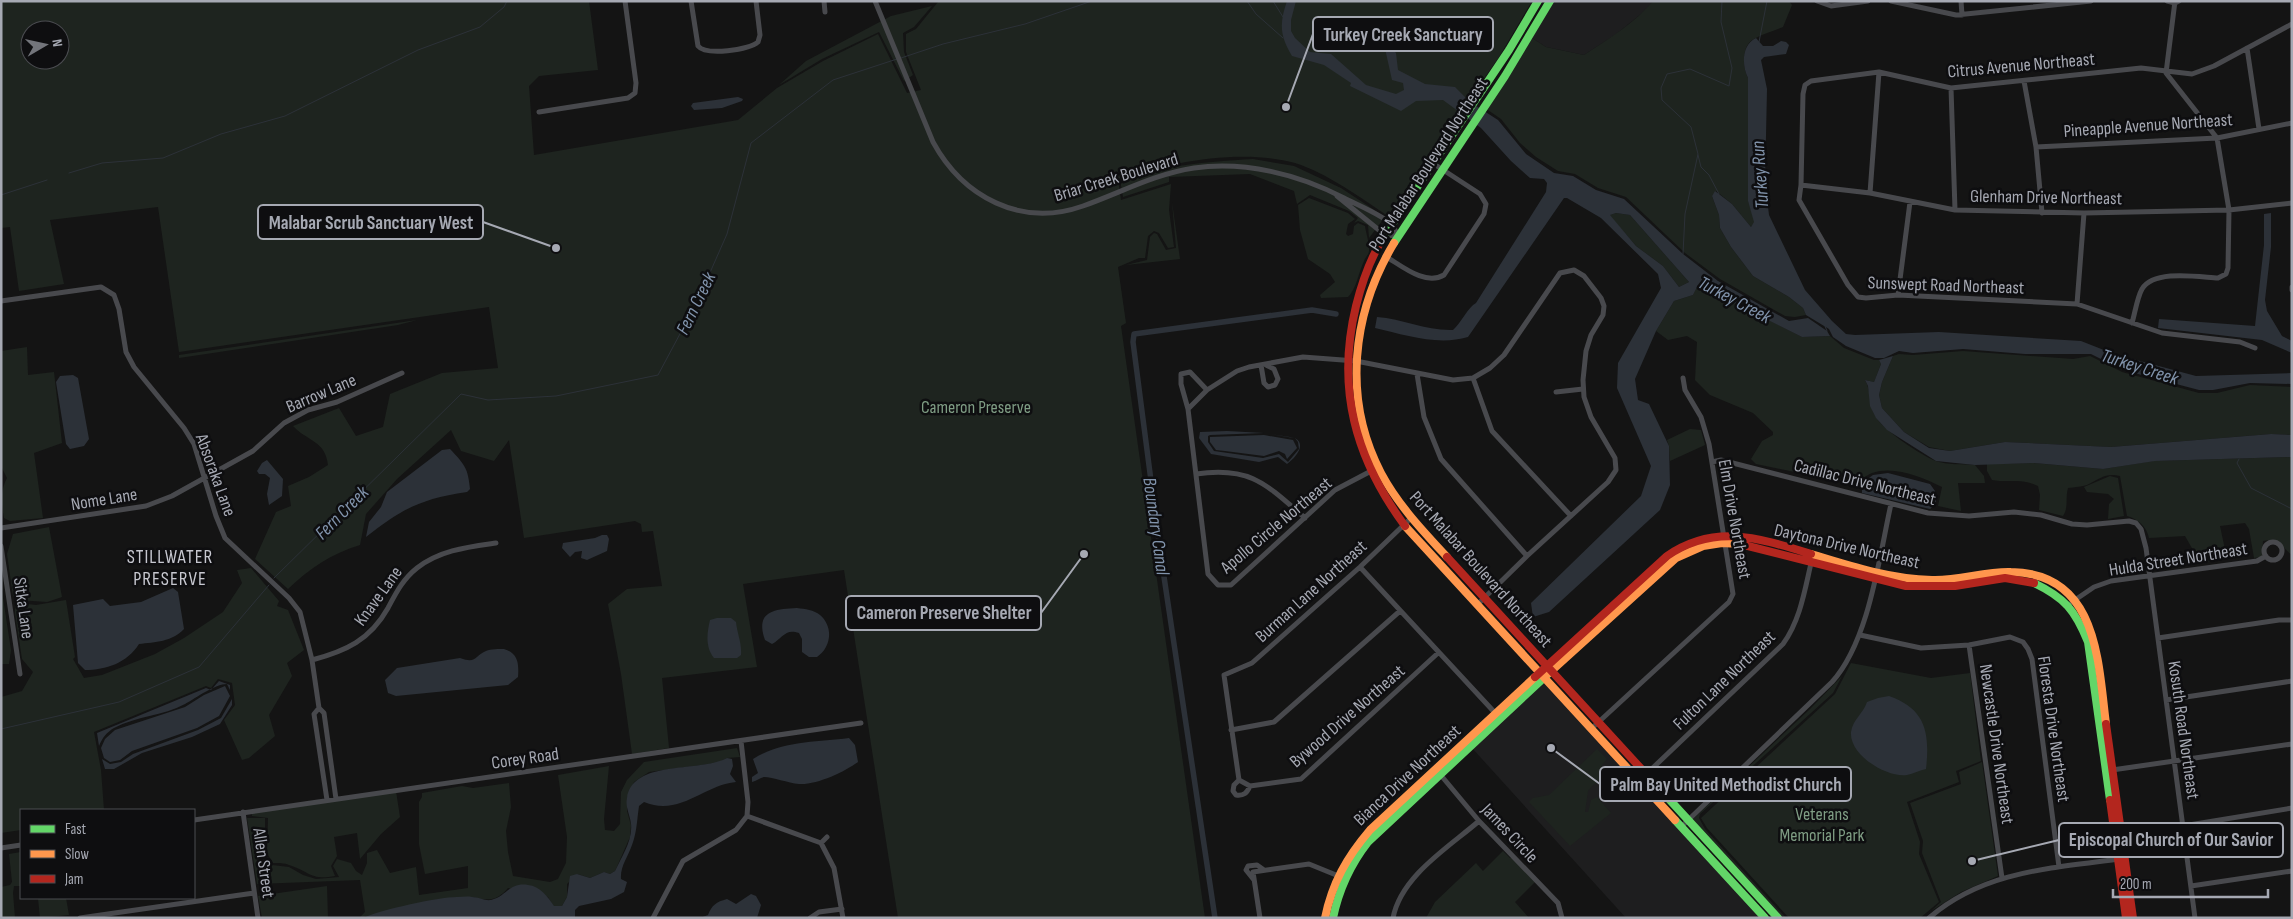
<svg xmlns="http://www.w3.org/2000/svg" width="2293" height="919" viewBox="0 0 2293 919" font-family="'Sofia Sans Condensed',sans-serif">
	<style>
		.built { fill: #1e1e1f }
		.green { fill: #1e241f; fill-rule: evenodd }
		.water { fill: #2c3138; fill-rule: evenodd }
		.lines { fill: none; stroke-linecap: round; stroke-linejoin: round }
		.stream { stroke: #2c3138; stroke-width: 1 }
		.canal { stroke: #2c3138; stroke-width: 5.5 }
		.street { stroke: #48494d; stroke-width: 5 }
		.fast { stroke: #63d668; stroke-width: 8 }
		.slow { stroke: #ff974d; stroke-width: 8 }
		.jam { stroke: #b3261e; stroke-width: 8 }
		.labels { text-anchor: middle; stroke-width: 5; stroke-linejoin: round; paint-order: stroke }
		.street-label { font-size: 18px; fill: #a6a9b3; stroke: #0e0e10 }
		.park-label { font-size: 18px; fill: #7f9d84; stroke: #0e0e10 }
		.water-label { font-size: 19px; font-style: italic; fill: #8193ab; stroke: #0e0e10 }
		.neighbourhood-label { font-size: 19px; letter-spacing: 1px; fill: #c7c8d0; stroke: #0e0e10 }
		.leader { fill: none; stroke: #a6a9b3; stroke-width: 2 }
		.callout-dot { fill: #a6a9b3; stroke: #0e0e10; stroke-width: 2 }
		.callout { fill: #0e0e10; stroke: #a6a9b3; stroke-width: 2 }
		.callout-label { font-size: 19px; text-anchor: middle; font-weight: bold; fill: #a6a9b3 }
	</style>
	<rect width="100%" height="100%" fill="#141414"/>
	<path class="built" d="M1553,1H1653L1646,10L1615,35L1584,55L1546,47L1532,38Z
		M1544,683L1589,731L1762,918H1626L1472,748Z"/>
	<path class="green" d="M1,1H589L598,70L539,76L529,86L534,155L738,120L777,88L823,61L878,34L907,93L921,90L906,52V34L916,29L938,2L1532,1L1499,57L1388,216C1361,198 1327,173 1295,163C1242,148 1169,162 1118,179L1121,200L1171,184L1169,210L1174,247L1168,248L1159,233L1154,231L1148,236L1145,258H1139L1118,267L1126,323L1121,326L1205,918H898L844,570L743,584L757,667L662,678L669,748L632,754L621,674L608,604L627,589L662,586L653,531L642,532L641,524L635,521L524,538L509,440L494,461L461,451L451,430L397,479L366,514L360,545C331,554 310,568 288,589L255,559L276,512L291,506L288,486L309,477L328,465C325,440 308,442 293,426L339,408L356,436L383,427L390,394L442,373L498,368L489,307L179,352L158,207L50,220L64,284L19,291L10,227L1,228ZM30,30H60V60H30Z
		M1653,1H1789L1792,5L1783,27C1774,31 1762,34 1754,39C1741,45 1743,68 1748,78V201L1755,222L1751,227L1732,204L1716,191L1712,196L1719,215L1720,228L1731,247L1753,276L1789,297L1803,308L1806,315L1795,317L1785,316L1720,279L1685,253L1626,197L1598,188L1575,174L1558,171L1536,157L1520,143L1501,119L1485,108L1532,38L1546,47L1584,55C1608,39 1635,23 1653,1Z
		M932,6L914,27L903,33L904,52L913,75L904,81L879,32L822,59L779,85L806,61L891,16Z
		M1253,159L1294,166L1341,188L1385,217L1369,238L1368,225L1358,221L1354,223L1358,218L1349,211L1310,195L1297,204L1294,191L1250,174L1169,177V182L1123,197L1120,180C1168,165 1203,162 1253,159Z
		M1309,198L1348,213L1355,219L1348,224L1346,234L1348,236L1353,234L1354,226L1358,223L1365,226C1366,234 1370,244 1369,251C1369,254 1365,258 1364,261C1359,271 1356,290 1348,297L1321,298L1320,295L1335,282L1330,274L1308,259L1300,230L1298,205Z
		M1172,202L1180,259L1126,265L1147,260L1150,237L1154,233L1157,234L1166,250L1176,248Z
		M1616,213L1630,215L1689,282L1679,287L1663,266L1636,246L1609,215Z
		M1698,284L1802,337L1830,336L1844,348L1874,360H1879L1881,364L1874,382L1865,380C1872,392 1868,406 1876,417C1883,430 1922,456 1936,461C1947,465 1963,464 1975,465L1984,476L1985,483H1958L1961,511L1938,506L1942,487C1923,477 1893,465 1872,473C1866,475 1861,481 1856,485L1756,464L1751,459L1762,441L1773,435V432L1753,413L1710,395L1695,380L1697,342L1687,336L1668,340L1656,331L1674,301L1693,295Z
		M417,320L398,325L179,358V355Z
		M27,347L28,375L54,372L62,443L34,453L43,518L10,521L4,518C1,502 0,492 7,478L1,466V351Z
		M1963,351L2073,359L2090,356L2122,372L2199,393H2217L2250,385L2292,387V435L2271,434L2111,447L2005,442L1950,451L1929,447L1904,432L1882,408L1879,395L1882,382L1893,356L1899,354L1913,355Z
		M1690,429L1701,430L1705,445L1670,461L1669,446L1667,440Z
		M2292,457V555C2278,545 2284,537 2263,541L2262,557L2254,558L2249,529L2245,523L2220,526L2227,559L2187,565L2186,560L2197,557L2185,536L2149,538C2147,527 2138,519 2127,516L2120,476C2106,473 2101,478 2089,484C2083,487 2075,487 2068,488C2065,498 2069,507 2063,516L2039,510L2040,495L2038,486C2023,478 2008,483 1992,480L1987,471V464L2034,463L2103,469L2153,461Z
		M2110,476L2118,478L2124,516L2108,519L2109,504L2114,499L2108,494L2087,492L2084,487Z
		M49,527L62,597L47,602L18,600L13,596L7,554L13,534Z
		M251,568L279,601L277,606L288,610L304,650L287,663L292,676L269,715L275,736L249,758L242,760L224,720L235,705L232,683L218,679L211,688L206,686L94,732L101,770L104,810H21V830L1,833V697L22,691L33,672L22,659L15,613V606L18,603L36,605L66,600L75,657L73,659L84,678L102,675L155,654L184,638L223,612L242,583L237,570Z
		M1,585L11,650L9,664H1Z
		M1851,663L1931,678L1970,673L1981,761L1956,771L1959,782L1907,802L1920,842L1919,854L1939,902L1920,918H1789L1707,828L1701,818L1835,694Z
		M1842,676L1833,693L1700,814L1699,818L1705,829L1786,918H1782L1692,820L1810,709Z
		M737,748L740,757L727,758L717,763L649,772L634,782L627,798V811L631,825L630,837L615,871L610,874L604,872L590,878L577,874L567,884V897L562,906L554,907L548,897L508,888C497,901 489,901 473,897L359,918L365,912L360,880L257,884L247,818H265V854L272,865L289,867L303,875L316,879L339,877L333,866L337,859L351,863L356,871L362,875L367,863V853L377,850L390,873L416,867L419,895L468,888V866L425,874L419,844V802L422,797V793L462,786L473,788L509,783L511,807L506,831L508,852L513,876L550,882L558,879L566,863L567,837L558,775L609,766L604,819L605,830L614,831L620,824L621,792L627,780L644,762Z
		M1597,749L1607,759L1602,765L1600,780L1591,787L1588,791L1585,812H1588L1591,800L1597,797L1611,813L1570,846L1529,802L1533,798L1549,795Z
		M1982,762L1998,876L1961,892L1931,911L1941,902L1922,853L1923,841L1910,803L1961,784L1959,772Z
		M396,791L400,817L381,834L360,859L357,833L334,837L337,856L331,866L335,876C311,881 309,871 289,865C285,863 278,863 273,863L267,853L268,818L252,816V811Z
		M1503,851L1510,858L1513,856L1536,881L1515,902L1529,918H1426L1435,902L1476,863L1483,871Z
		M21,852V886H14L13,893L15,918H1V887L10,885L12,882L9,854Z
		M327,886L328,918H262L258,896Z
		M38,898H66L69,915L40,918Z"/>
	<path class="water" d="M1287,1H1296L1291,20V31L1295,38L1310,52L1331,54L1366,85L1396,94L1404,90L1403,83L1392,80L1384,44L1379,42H1370V37L1382,38L1396,53L1398,70L1425,84L1455,87L1470,102L1498,120L1526,154L1554,173L1573,176L1596,190L1624,199L1683,254L1718,281L1789,321L1808,318L1827,331L1830,336L1802,337L1698,285L1693,295L1674,301L1656,331L1635,379L1638,400L1649,404L1669,446L1670,485L1660,510L1549,612L1533,617L1531,603L1641,496L1651,466L1617,388L1618,363L1661,288L1658,274L1601,218L1567,198H1564L1468,337C1438,346 1405,335 1375,328L1377,317C1403,319 1427,331 1453,330C1461,323 1468,307 1476,303L1546,192L1547,183L1544,179L1530,178L1511,161L1481,128L1443,100L1416,101L1401,111L1350,86L1351,83L1324,65L1292,56C1280,36 1279,24 1287,1ZM1616,213L1630,215L1689,282L1679,287L1663,266L1636,246L1610,215Z
		M1756,38L1763,46H1773L1781,41L1786,42L1789,45L1786,54L1764,57L1761,60L1767,89L1765,182L1769,215L1805,290L1832,321L1846,334L1855,335L1939,332L2081,341L2114,354L2196,376L2292,373V384L2250,383L2213,390H2199L2123,370L2091,354H2025L1963,349L1913,353L1899,351L1884,358H1875L1846,346L1833,337L1829,329L1806,315L1803,308L1789,297L1753,276L1731,247L1720,228L1719,215L1712,196L1715,191L1732,204L1751,227L1754,222L1748,201V78C1742,66 1741,45 1756,38Z
		M738,97L743,99L742,101L722,108L694,110L691,106L693,103Z
		M2271,213V247L2265,300L2267,311L2282,336L2292,341V353L2262,340L2158,328L2159,319L2255,326L2264,245V214Z
		M1893,356L1882,382L1879,395L1882,408L1904,432L1929,448L1950,451L2005,442L2111,447L2271,434L2292,435V457L2155,461L2103,469L2034,463L1975,465L1936,461L1887,430L1876,418L1870,406L1868,386L1865,380L1874,382L1881,364L1879,360Z
		M73,375L78,378L89,439L84,446L70,449L66,444L56,382L60,376Z
		M1227,431L1264,433L1290,437L1294,438L1264,433L1210,435L1208,436V442L1214,451L1263,458L1279,454L1288,462L1299,449L1298,442L1295,438C1307,445 1295,458 1287,464L1278,457L1259,462L1211,454L1199,438L1200,432Z
		M1264,435L1293,440L1297,448L1287,459L1285,454L1279,451L1264,456L1225,451L1216,450L1210,442V437Z
		M450,449C465,465 468,468 470,489L467,492C421,499 403,508 366,537L369,522L381,507L387,492L442,450Z
		M267,460L283,479L282,496L269,505L267,494L270,478L265,474H259L257,471L262,463Z
		M1888,473L1930,484L1935,491L1936,504L1930,509L1862,493V483L1873,475Z
		M602,535H607L609,539L607,551L587,560L581,558L582,551L575,552L570,557L562,548L563,543L595,538Z
		M173,588L178,592L184,629C172,642 155,642 139,644C127,663 106,670 85,670L78,663L73,605L103,599L110,606L141,602Z
		M797,608C805,609 814,610 820,615C834,627 831,648 817,657H809L802,652V639L799,633C785,628 783,638 772,644L765,640C755,612 773,609 797,608Z
		M717,618H731L736,622C737,633 742,643 741,655L737,658H714C705,647 707,633 710,620Z
		M504,649C518,653 519,663 518,677L508,685L396,696L388,693L385,680L397,668L460,658C477,664 474,656 486,651C491,649 499,649 504,649Z
		M219,681L230,685V690L227,684C215,684 196,698 185,704C163,716 136,716 114,728C107,732 102,738 99,746L97,733L206,688L211,690Z
		M225,686L230,696L219,716L197,728L132,751L120,760L110,762L104,758L101,748L105,739L115,730L185,707L204,695Z
		M1889,696C1926,709 1930,733 1926,769C1920,770 1913,774 1907,775C1887,778 1849,755 1851,732C1853,719 1863,714 1867,702L1878,698Z
		M232,699V705L220,724L192,737L142,753L114,769H105L102,759L110,764L121,762L133,754L198,730L221,718Z
		M849,738L855,745L858,762C844,772 817,785 799,784C788,783 773,777 764,777C760,778 756,781 752,782V777L758,773L753,759C781,741 817,742 849,738Z
		M727,758L732,759L733,766L730,774L736,782C703,785 680,817 644,802L639,806C637,819 637,832 632,845C628,857 620,866 621,879L627,882L624,892L611,899L579,906L575,910V918H363C380,910 438,897 457,897C462,897 467,896 472,897C479,897 485,901 491,900C506,897 509,882 528,885C540,886 548,897 554,906H562L567,897L570,876L577,874L590,878L604,872L610,874L615,871C621,858 633,840 631,824C630,815 625,807 627,798C633,759 699,773 727,758Z
		M751,894L756,896L761,905L757,918H700L708,915C712,905 716,902 727,899L736,904Z"/>
	<g class="lines">
		<path class="stream" d="M1247,1L1256,14L1283,38
			M1273,1L1283,17
			M1759,42L1767,1
			M901,58L943,44L1025,24L1092,1
			M1698,155L1701,167L1709,175L1719,194
			M69,173L102,163L163,158L221,134L285,116L418,50L480,27L504,7L507,1
			M1,195L47,180
			M1683,254L1685,214L1698,154L1691,127L1662,100L1661,88L1667,74L1690,69L1729,86L1732,68L1721,22L1722,1
			M1825,326L1827,331
			M2239,459L2237,463L2251,488L2292,509
			M274,578L461,394L488,400L556,396L658,375L697,302L727,234L751,143L833,80L897,59
			M1,729L119,702L199,667L269,585"/>
		<path class="canal" d="M1215,918L1160,550L1133,342L1134,334L1312,310L1336,314"/>
		<path class="street" d="M691,1L698,46C706,56 749,50 758,42L760,35L756,1
			M824,1L825,12
			M875,1L933,142C963,197 1021,228 1083,206C1120,193 1154,174 1194,168C1245,161 1298,174 1344,198C1355,204 1385,216 1393,226C1395,228 1396,233 1398,236
			M1817,1L1831,6L1868,1
			M1891,1L1956,15L2091,1
			M1961,1L1962,15
			M2167,1L2175,3L2179,1
			M2247,48L2259,129
			M2024,81L2036,147L2042,213
			M1951,88L1955,210
			M539,112L628,98L635,93L636,83L625,1
			M2036,147L2217,138L2292,123
			M1801,185L1870,193L1955,210L2084,213L2229,210L2292,203
			M1870,193L1879,72
			M1337,196L1385,235L1398,236
			M1385,256C1402,266 1425,286 1444,275L1484,214L1486,204L1480,194L1434,164
			M2292,287V290
			M1898,295L1910,202
			M1,301L101,287L114,295L119,309L126,352L134,367L184,428L194,444L216,516L225,538L289,598L300,612L312,660L319,708L324,713L336,799
			M2077,304L2084,213
			M2132,323C2135,313 2137,298 2142,289C2154,269 2199,277 2218,278L2226,274L2228,268L2229,210L2217,138L2166,73L2175,1
			M2255,348L2240,342L2162,333L2077,304L1898,295L1866,298L1858,297L1848,285L1799,200L1801,185L1803,94L1805,85L1811,81L1879,72L1951,88L2141,68L2192,74L2214,66L2292,24
			M1261,365L1264,383L1268,387L1275,385L1278,379L1274,369L1266,365
			M1417,374L1424,417L1441,459L1527,556
			M1473,378L1492,431L1571,516
			M1556,392L1583,389
			M1188,409L1181,384V374L1190,372L1207,390
			M1712,462L1721,460L1928,513L1969,516L2014,512L2041,515L2072,524L2087,525L2129,521L2136,523L2141,529L2146,548L2195,918
			M1373,470L1335,490L1231,585H1218L1208,574L1188,409L1207,390L1237,371L1249,367L1303,357L1356,361L1453,380L1473,378L1490,368L1504,355L1560,273L1574,270L1584,276L1601,298L1604,306L1603,315L1591,335L1586,351L1583,380L1584,397L1591,417L1615,458L1616,470L1608,482L1527,556L1477,605
			M1196,474C1250,466 1266,484 1305,518
			M1,528L146,506L172,496L253,451L284,423L308,410L337,402L402,373
			M2264 551a9 9 0 1 1 18 0a9 9 0 1 1-18 0Z
			M1,546L20,674
			M1360,567L1497,715
			M2072,602L2094,587L2111,581L2257,561L2266,556
			M1860,635L1921,648L1969,645L2010,637L2023,642L2028,649L2032,659L2059,867
			M2158,638L2279,620H2292
			M1969,645L2002,878
			M312,660C346,651 370,640 388,608C396,593 403,579 417,568C440,550 468,547 496,543
			M2166,700L2292,681
			M319,708L314,714L327,800
			M1591,729L1729,602L1733,594L1709,444L1701,417L1685,390L1683,378
			M1231,730L1274,722L1400,611
			M2112,770L2292,744
			M1439,773L1479,821L1558,903L1562,918
			M1239,780L1224,675L1252,663L1360,567L1411,518
			M1239,780L1250,786L1301,779L1438,653
			M1239,780L1234,785L1233,791L1236,795C1244,796 1247,793 1250,786
			M1639,781L1783,644C1801,619 1805,588 1812,559
			M243,812L258,918
			M747,816L821,843L834,868L843,918
			M194,820L861,723
			M1682,826L1832,682C1869,641 1879,558 1891,504
			M2183,826L2292,808
			M821,843L827,837
			M1,848L21,845
			M1254,880L1246,870L1248,866L1257,865L1264,870
			M2191,886L2292,871
			M80,918L254,893
			M653,918L683,861L736,830L747,816L748,802L741,741
			M810,918L819,912L842,909
			M1260,918L1253,872L1309,864L1341,877
			M1393,918C1401,876 1449,847 1479,821
			M1929,918C1983,871 2052,868 2120,859"/>
		<path class="fast" d="M1383,238L1509,50L1538,1
			M1394,243L1505,76L1550,1
			M2034,583C2065,598 2075,610 2088,642L2110,800
			M1668,798L1778,918
			M1675,820L1765,918
			M1333,918C1339,889 1350,865 1368,842L1549,673"/>
		<path class="slow" d="M1394,243C1352,313 1342,399 1381,473C1398,505 1423,531 1447,557
			M1405,526L1675,820
			M1811,554C1850,566 1890,579 1932,580C1959,581 1985,571 2011,572C2098,573 2098,661 2106,724
			M1549,673L1676,558L1703,546L1722,543L1740,544
			M1325,918C1332,883 1347,857 1370,830L1535,677"/>
		<path class="jam" d="M1383,238C1370,259 1362,282 1356,306C1336,388 1355,458 1405,526
			M1740,544L1906,586H1955L2005,578L2034,583
			M1447,557L1668,798
			M1535,677L1667,556C1715,523 1759,538 1811,554
			M2106,724L2133,918
			M2110,800L2126,918"/>
	</g>
	<g class="labels">
		<g class="street-label">
			<text transform="translate(2021 65) rotate(-5)" y="6">Citrus Avenue Northeast</text>
			<text transform="translate(2148 125) rotate(-4)" y="6">Pineapple Avenue Northeast</text>
			<text transform="translate(1428 164) rotate(-57)" y="6">Port Malabar Boulevard Northeast</text>
			<text transform="translate(1116 177) rotate(-17)" y="6">Briar Creek Boulevard</text>
			<text transform="translate(2046 197) rotate(1)" y="6">Glenham Drive Northeast</text>
			<text transform="translate(1946 285) rotate(2)" y="6">Sunswept Road Northeast</text>
			<text transform="translate(321 393) rotate(-23)" y="6">Barrow Lane</text>
			<text transform="translate(216 475) rotate(70)" y="6">Absoraka Lane</text>
			<text transform="translate(1865 482) rotate(14)" y="6">Cadillac Drive Northeast</text>
			<text transform="translate(104 499) rotate(-9)" y="6">Nome Lane</text>
			<text transform="translate(1735 519) rotate(80)" y="6">Elm Drive Northeast</text>
			<text transform="translate(1276 525) rotate(-40)" y="6">Apollo Circle Northeast</text>
			<text transform="translate(1847 546) rotate(13)" y="6">Daytona Drive Northeast</text>
			<text transform="translate(2178 559) rotate(-9)" y="6">Hulda Street Northeast</text>
			<text transform="translate(1481 569) rotate(48)" y="6">Port Malabar Boulevard Northeast</text>
			<text transform="translate(1311 591) rotate(-42)" y="6">Burman Lane Northeast</text>
			<text transform="translate(378 596) rotate(-54)" y="6">Knave Lane</text>
			<text transform="translate(24 608) rotate(82)" y="6">Sitka Lane</text>
			<text transform="translate(1724 680) rotate(-44)" y="6">Fulton Lane Northeast</text>
			<text transform="translate(1347 716) rotate(-41)" y="6">Bywood Drive Northeast</text>
			<text transform="translate(2054 729) rotate(82)" y="6">Floresta Drive Northeast</text>
			<text transform="translate(2184 730) rotate(82)" y="6">Kosuth Road Northeast</text>
			<text transform="translate(1997 744) rotate(82)" y="6">Newcastle Drive Northeast</text>
			<text transform="translate(525 758) rotate(-8)" y="6">Corey Road</text>
			<text transform="translate(1407 775) rotate(-43)" y="6">Bianca Drive Northeast</text>
			<text transform="translate(1510 833) rotate(47)" y="6">James Circle</text>
			<text transform="translate(264 863) rotate(82)" y="6">Allen Street</text>
		</g>
		<g class="park-label">
			<text x="976" y="413">Cameron Preserve</text>
			<text x="1822" y="820">Veterans<tspan x="1822" dy="21">Memorial Park</tspan></text>
		</g>
		<g class="water-label">
			<text transform="translate(1759 175) rotate(-94)" y="7">Turkey Run</text>
			<text transform="translate(1735 299) rotate(28)" y="7">Turkey Creek</text>
			<text transform="translate(695 303) rotate(-64)" y="7">Fern Creek</text>
			<text transform="translate(2140 366) rotate(18)" y="7">Turkey Creek</text>
			<text transform="translate(341 512) rotate(-45)" y="7">Fern Creek</text>
			<text transform="translate(1157 526) rotate(82)" y="7">Boundary Canal</text>
		</g>
		<g class="neighbourhood-label">
			<text x="170" y="563">STILLWATER<tspan x="170" dy="22">PRESERVE</tspan></text>
		</g>
	</g>
	<path class="leader" d="M1286 107L1313 34M556 248L483 222M1084 554L1041 613M1551 748L1600 784M1972 861L2059 840"/>
	<g class="callout-dot">
		<circle cx="1286" cy="107" r="5"/>
		<circle cx="556" cy="248" r="5"/>
		<circle cx="1084" cy="554" r="5"/>
		<circle cx="1551" cy="748" r="5"/>
		<circle cx="1972" cy="861" r="5"/>
	</g>
	<g class="callout">
		<rect x="1313" y="17" width="180" height="34" rx="5"/>
		<rect x="258" y="205" width="225" height="34" rx="5"/>
		<rect x="846" y="596" width="195" height="34" rx="5"/>
		<rect x="1600" y="767" width="251" height="34" rx="5"/>
		<rect x="2059" y="823" width="224" height="34" rx="5"/>
	</g>
	<g class="callout-label">
		<text x="1403" y="41">Turkey Creek Sanctuary</text>
		<text x="371" y="229">Malabar Scrub Sanctuary West</text>
		<text x="944" y="619">Cameron Preserve Shelter</text>
		<text x="1726" y="791">Palm Bay United Methodist Church</text>
		<text x="2171" y="846">Episcopal Church of Our Savior</text>
	</g>
	<rect width="2293" height="919" fill="none" stroke="#a6a9b3" stroke-width="5"/>
	<rect x="20" y="809" width="175" height="90" fill="#0e0e10" stroke="#4b4c51"/>
	<rect x="30" y="825" width="25" height="8" fill="#63d668" stroke="#4b4c51"/>
	<text x="65" y="834" font-size="15" fill="#a6a9b3">Fast</text>
	<rect x="30" y="850" width="25" height="8" fill="#ff974d" stroke="#4b4c51"/>
	<text x="65" y="859" font-size="15" fill="#a6a9b3">Slow</text>
	<rect x="30" y="875" width="25" height="8" fill="#b3261e" stroke="#4b4c51"/>
	<text x="65" y="884" font-size="15" fill="#a6a9b3">Jam</text>
	<g transform="translate(45 45) rotate(81)"><circle r="24" fill="#0e0e10" stroke="#4b4c51"/>
	<path d="M0-4L9 19L0 12L-9 19Z" fill="#73757b"/>
	<text y="-8" font-size="14" font-weight="bold" text-anchor="middle" fill="#a6a9b3">N</text>
	</g>
	<path d="M2113 889v8h155v-8" fill="none" stroke="#a6a9b3" stroke-width="2.5"/>
	<text x="2120" y="889" font-size="15" fill="#a6a9b3" stroke="#0e0e10" stroke-width="4" paint-order="stroke">200 m</text>
</svg>
